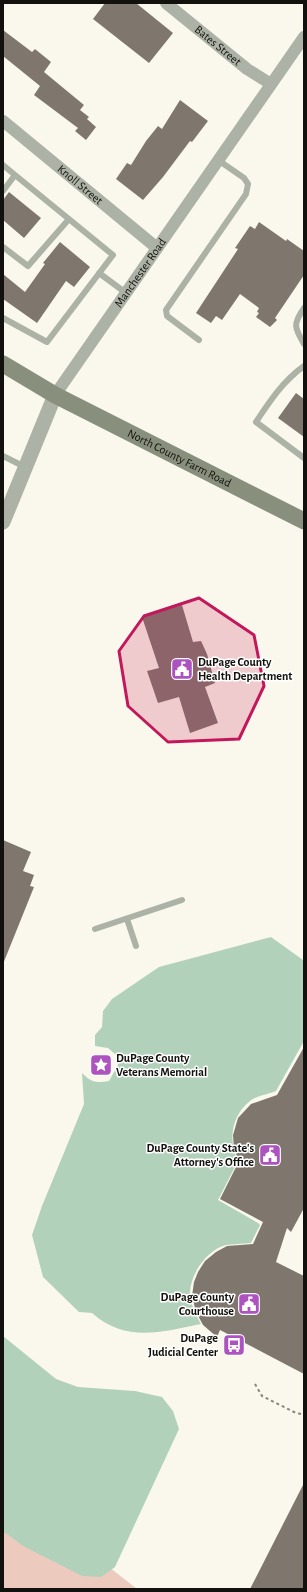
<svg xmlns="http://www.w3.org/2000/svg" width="307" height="1592" viewBox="0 0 307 1592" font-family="'Alegreya Sans',sans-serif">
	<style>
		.green { fill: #eccbbe }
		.water { fill: #b2d1bb }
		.building { fill: #7f776e }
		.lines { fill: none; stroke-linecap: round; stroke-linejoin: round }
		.path { stroke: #87857d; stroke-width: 2; stroke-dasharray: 3 3; stroke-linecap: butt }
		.service { stroke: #acb2a5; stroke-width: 6 }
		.minor { stroke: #acb2a5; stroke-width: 12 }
		.tertiary { stroke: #acb2a5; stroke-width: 15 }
		.secondary { stroke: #88907d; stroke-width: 17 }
		.marked { fill: #c2185b; fill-opacity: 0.2; stroke: #c2185b; stroke-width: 3; stroke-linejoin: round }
		.labels { text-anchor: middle; stroke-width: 3; stroke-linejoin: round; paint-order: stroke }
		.street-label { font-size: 12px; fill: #12110d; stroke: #fff }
		.poi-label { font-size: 12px; font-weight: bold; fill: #12110d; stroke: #fff; text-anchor: end }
	</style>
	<rect width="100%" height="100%" fill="#faf8ec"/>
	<path class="green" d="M3,1491L100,1560L137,1589H3Z"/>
	<path class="water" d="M271,937L303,960L304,963V1041L276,1091C269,1094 256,1096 250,1101C231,1116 228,1141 238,1161L218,1200L258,1223L260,1225L251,1243C243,1244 234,1244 226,1245C207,1250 191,1273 190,1292C190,1304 196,1315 201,1324C161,1332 126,1343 92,1313L79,1312L43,1277L32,1235L42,1206L84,1104L82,1073C92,1083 96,1083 109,1081L118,1065L116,1055L108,1048L95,1046V1035L102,1027L103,1011L112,999L159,967Z
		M3,1336L56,1379L78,1387L135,1391L162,1397L173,1411L179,1429L115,1567L101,1577L82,1576L23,1546L3,1531Z"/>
	<path class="building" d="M105,3H136L173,33L149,63L93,19Z
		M3,30L32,52L35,49L51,62L44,72L84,105L80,110L89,117L87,119L96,127L86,140L75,131L78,128L34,95L40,86L3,56Z
		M180,100L208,121L192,142L190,141L163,177L143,200L116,179L127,163L131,165L146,141L158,126L162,129Z
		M9,192L41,218L24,238L3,220V200Z
		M259,222L286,241L287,239L304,251V275L275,318L277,320L270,327L256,317L259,313L257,312L259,308L240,294L222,320L216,316L211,323L196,313L238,249L235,248L250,226L255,229Z
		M60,242L90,267L74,287L66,281L37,323L3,299V274L25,292L45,264L43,263Z
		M296,393L304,399V437L278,418Z
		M182,605L193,642L201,641L207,654L215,683L205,687L218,723L190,733L179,697L158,703L147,671L159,668L142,617Z
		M3,840L31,852L23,871L34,875L30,886L34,887L3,964Z
		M304,1047V1208L291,1232L287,1228L276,1262L304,1276V1374L220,1330L217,1337L203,1325L196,1312L192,1296L194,1282L198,1272L205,1261L216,1252L227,1246L253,1244L263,1222L220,1199L239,1161L234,1149L233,1135L238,1118L251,1104L277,1095Z
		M304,1483V1589H250Z"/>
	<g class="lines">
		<path class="path" d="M255,1384L262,1396L294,1412L304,1415"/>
		<path class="service" d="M3,165L15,175
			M3,191L15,175L113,255L47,342L3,318
			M3,247L28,266L69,219
			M99,273L126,293
			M304,308C293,324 294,327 304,344
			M199,340L167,316L166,310L246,194L248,184L244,178L218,160
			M304,366C283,381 270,401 256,422L304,458
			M3,456L25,467
			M127,919L136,946
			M95,929L182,900"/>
		<g class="minor">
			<path id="s1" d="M166,3L247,69L271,84"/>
			<path id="s2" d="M3,121L157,248"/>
			<path id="s3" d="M55,395L304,37"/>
		</g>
		<path class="tertiary" d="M3,522L55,395"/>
		<path class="secondary" id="s4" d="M3,364L55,395L304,521"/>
	</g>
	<path class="marked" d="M199,598L254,635L264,686L239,739L168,742L128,706L119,651L144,616Z"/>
	<defs>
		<g id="civic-square" transform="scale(1.15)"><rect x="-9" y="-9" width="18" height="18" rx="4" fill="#ac53bf" stroke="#fff"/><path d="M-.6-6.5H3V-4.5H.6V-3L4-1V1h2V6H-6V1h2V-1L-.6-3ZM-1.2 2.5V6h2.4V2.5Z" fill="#fff"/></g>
		<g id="sight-square" transform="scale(1.15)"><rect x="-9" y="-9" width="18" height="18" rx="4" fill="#ac53bf" stroke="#fff"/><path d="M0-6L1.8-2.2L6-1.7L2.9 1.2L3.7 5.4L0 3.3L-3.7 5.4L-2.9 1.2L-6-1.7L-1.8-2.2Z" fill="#fff"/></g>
		<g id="bus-square" transform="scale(1.15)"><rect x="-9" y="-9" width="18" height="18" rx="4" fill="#ac53bf" stroke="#fff"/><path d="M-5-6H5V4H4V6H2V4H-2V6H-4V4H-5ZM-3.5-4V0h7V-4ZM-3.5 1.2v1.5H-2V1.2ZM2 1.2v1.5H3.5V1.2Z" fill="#fff"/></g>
	</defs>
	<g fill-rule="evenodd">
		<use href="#civic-square" x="182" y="669"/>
		<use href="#sight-square" x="101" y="1065"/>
		<use href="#civic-square" x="270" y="1155"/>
		<use href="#civic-square" x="249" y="1304"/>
		<use href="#bus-square" x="234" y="1345"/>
	</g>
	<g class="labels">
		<g class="street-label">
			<text dy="4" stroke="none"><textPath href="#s1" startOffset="67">Bates Street</textPath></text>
			<text dy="4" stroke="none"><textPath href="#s2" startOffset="100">Knoll Street</textPath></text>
			<text dy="4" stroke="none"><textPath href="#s3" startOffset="149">Manchester Road</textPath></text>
			<text dy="4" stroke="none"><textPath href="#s4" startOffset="200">North County Farm Road</textPath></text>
		</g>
		<g class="poi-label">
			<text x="198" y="666" text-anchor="start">DuPage County<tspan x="198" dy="14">Health Department</tspan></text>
			<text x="116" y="1062" text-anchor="start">DuPage County<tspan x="116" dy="14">Veterans Memorial</tspan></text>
			<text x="254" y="1152">DuPage County State's<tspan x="254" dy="14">Attorney's Office</tspan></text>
			<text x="234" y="1301">DuPage County<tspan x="234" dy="14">Courthouse</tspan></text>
			<text x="218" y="1342">DuPage<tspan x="218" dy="14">Judicial Center</tspan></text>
		</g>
	</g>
	<rect width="307" height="1592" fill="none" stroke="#12110d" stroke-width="8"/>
</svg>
